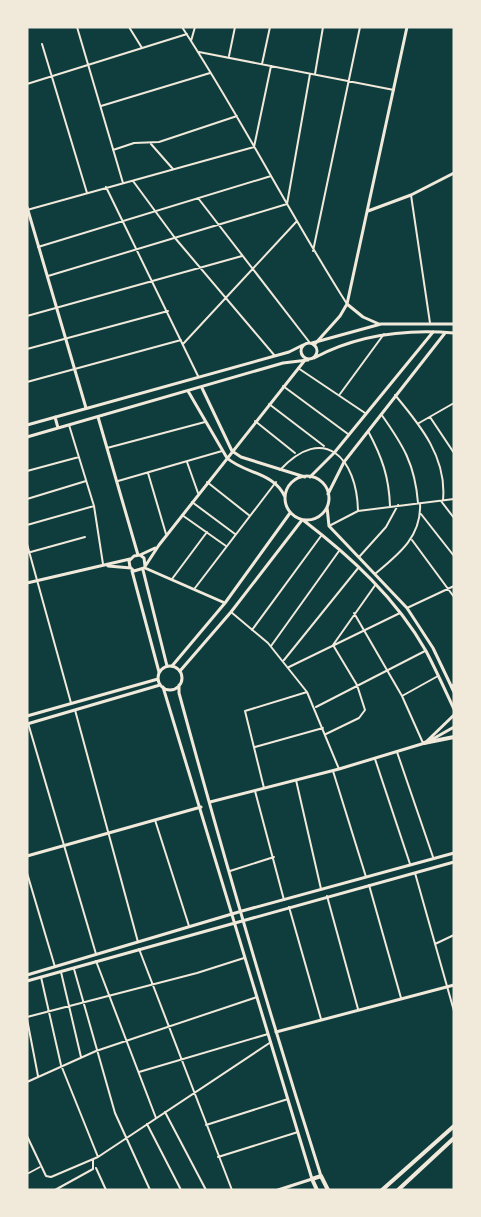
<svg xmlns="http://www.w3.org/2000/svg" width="481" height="1217" viewBox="0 0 481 1217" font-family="'Noto Serif',serif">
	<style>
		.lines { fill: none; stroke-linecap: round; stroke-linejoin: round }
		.pedestrian { stroke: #f1e9da; stroke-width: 1.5 }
		.minor { stroke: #f1e9da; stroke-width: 2 }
		.tertiary { stroke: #f1e9da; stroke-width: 3 }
		.secondary { stroke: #f1e9da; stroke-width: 3 }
		.primary { stroke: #f1e9da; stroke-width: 4 }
	</style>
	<rect width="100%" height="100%" fill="#0f3d3e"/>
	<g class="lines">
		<path class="pedestrian" d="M27,1174L40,1167"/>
		<path class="minor" d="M77,27L123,183
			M129,27L142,48
			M182,27C241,117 289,213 347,304
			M191,41L195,27
			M42,44L87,193
			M199,52L394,90
			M229,56L235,27
			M262,64L270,27
			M315,74L323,27
			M27,84L187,34
			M101,106L210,73
			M151,144L173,169
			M113,150L134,143L159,142L237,116
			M133,181L175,238L275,356
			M106,187L198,376
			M411,195L430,323
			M198,198L310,343
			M27,210L254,147L271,66
			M38,247L271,176
			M313,251L360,27
			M48,276L287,204L310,74
			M27,316L242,256
			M183,344L297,221
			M27,349L168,311
			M298,368L365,413
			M27,382L181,340
			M283,386L348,434
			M340,394L384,334
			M395,395C421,426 447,458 443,500
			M269,404L324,446
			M381,414C403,445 415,464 418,503
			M430,417L454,453
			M255,421L295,453
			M419,423L454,403
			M69,425L94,506L103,564
			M368,431C382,457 389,477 390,506
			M107,448L205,422
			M187,462L198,493
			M280,470C324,423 357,458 358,511
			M27,471L79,457
			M148,473L166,534
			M118,481L222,451
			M207,482L250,516
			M27,499L86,481
			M441,501L454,518
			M192,502L235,534
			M421,514L454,556
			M182,515L226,546
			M27,525L94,506
			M329,526L358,511L454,499
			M412,540L454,597
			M27,544L71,703
			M27,553L85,537
			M359,557L386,527L398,505
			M376,573C399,554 422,536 420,503
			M172,579L207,532
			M195,588L276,482
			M407,608L454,586
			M231,612L268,643L307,692L339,769
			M354,613L402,696L423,743
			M252,630L321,536
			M271,646L339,551
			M284,660L359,567
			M289,667L400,613
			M402,696L438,676
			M316,707L425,651
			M75,710L138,942
			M28,723L96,954
			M326,734L359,718L365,710L357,685L333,645L376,584
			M255,747L323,728
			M397,752L433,857
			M375,759L410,864
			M333,771L366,877
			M296,780L321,889
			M264,788L245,711L307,692
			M255,791L284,900
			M155,820L189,926
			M230,871L274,857
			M27,873L55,967
			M415,873L454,1011
			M369,885L401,998
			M327,896L358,1009
			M289,907L321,1019
			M435,944L454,935
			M139,949L232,1190
			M96,961L156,1118
			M74,969L115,1113L150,1190
			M61,972L81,1057
			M41,977L61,1065L98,1157
			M27,1017L197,973L244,958
			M27,1019L38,1076
			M139,1072L268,1034
			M27,1082L96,1051L257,997
			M165,1112L206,1190
			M147,1124L181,1190
			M206,1125L288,1099
			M27,1136L46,1176L51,1177L98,1157L271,1042
			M218,1157L298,1132
			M96,1168L106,1190
			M55,1190L93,1169V1160"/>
		<path class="tertiary" d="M368,211L411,195L454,173
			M347,304L363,317L379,324
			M314,345L340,316L347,304L407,27
			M202,388L232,451L241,457L305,477
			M188,391L227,458C245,474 274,472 285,497
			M98,417L138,555
			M285 498a22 22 0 1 1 44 0a22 22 0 1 1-44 0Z
			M310,477L334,453L433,332
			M328,494L344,462L445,333
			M327,507L329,526L407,608L433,648L454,692
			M303,520C350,556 396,598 426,651C436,670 445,690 454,709
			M140,555L155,548
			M108,566L131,568
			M145,566L144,558L140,555L134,556L129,561L130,567L134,571L144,568L159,545L305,360
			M145,568L225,603
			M143,570L167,666
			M132,571L159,672
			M27,583L130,559
			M172,666L225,603L290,513
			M180,671L231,612L302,520
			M431,740L454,727
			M426,742L454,715
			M210,802L339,769L425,743
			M27,856L201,807
			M276,1032L454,985"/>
		<path class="secondary" d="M27,207L86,408
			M301 351a8 8 0 1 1 16 0a8 8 0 1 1-16 0Z
			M312,343L381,324H454
			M314,358C357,335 406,329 454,333
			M55,417L58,428
			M27,425L289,352L303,345
			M27,437L283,363L308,360
			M158 678a12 12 0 1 1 24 0a12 12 0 1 1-24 0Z
			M179,685V693C223,855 270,1016 321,1176
			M163,687L312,1179L278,1190
			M27,716L158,679
			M27,724L160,685
			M27,975L242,911L454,853
			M27,981L454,862"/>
		<path class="primary" d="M452,686L454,690
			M424,743L454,737
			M317,1190L312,1179L321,1176L328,1190
			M382,1190L454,1126
			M398,1190L454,1138"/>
	</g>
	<rect width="481" height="1217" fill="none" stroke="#f1e9da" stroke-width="57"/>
</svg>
